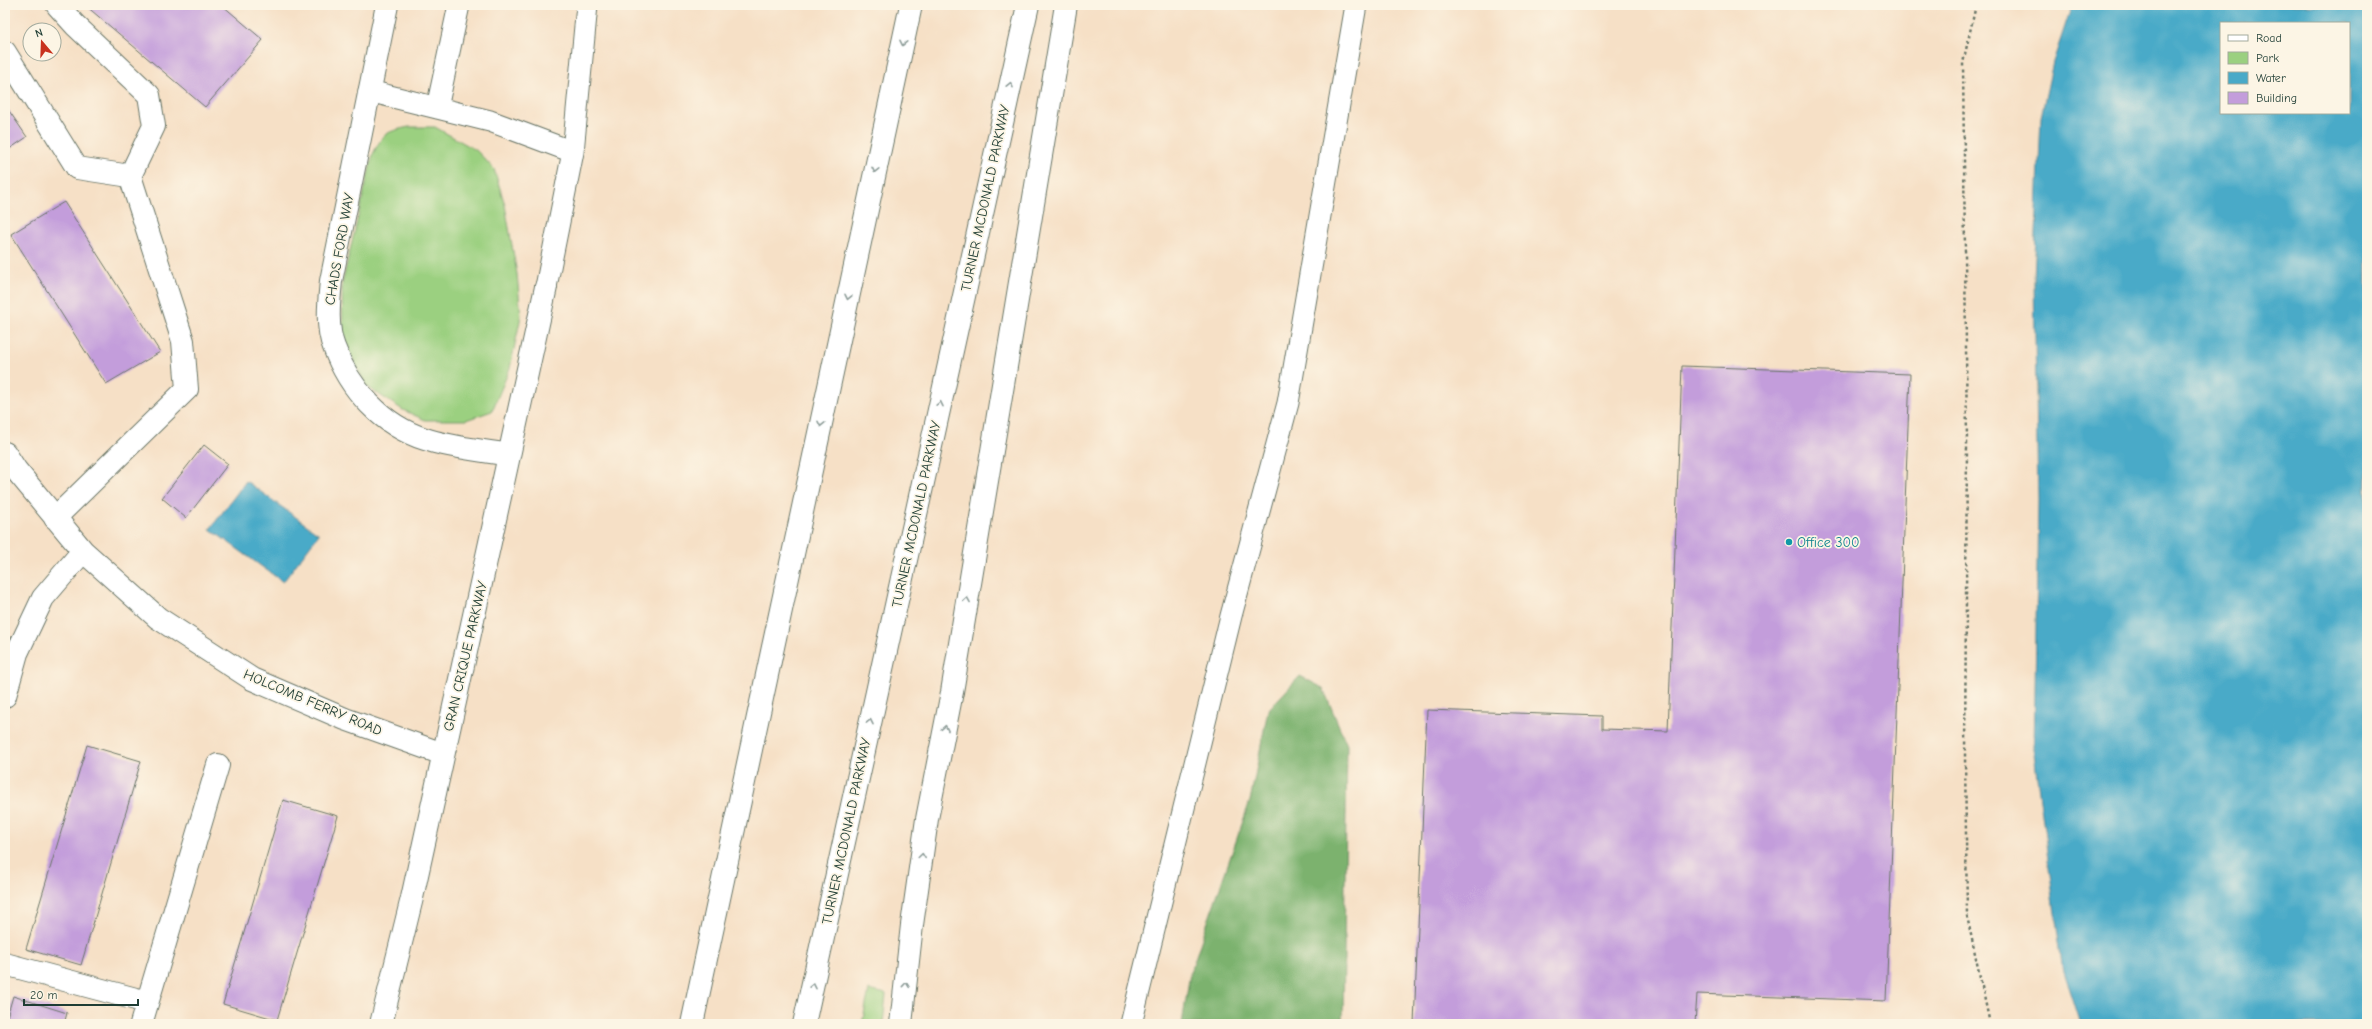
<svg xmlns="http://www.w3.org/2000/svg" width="2372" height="1029" viewBox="0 0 2372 1029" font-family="'Comic Neue',sans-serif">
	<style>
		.green { fill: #9bd080; stroke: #5d865a }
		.forest { fill: #7cb26e; stroke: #4e7851 }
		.water { fill: #49aac8; stroke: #34747e; fill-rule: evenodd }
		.building { fill: #c39ddb }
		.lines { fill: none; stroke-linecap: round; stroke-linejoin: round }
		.lane-casing { stroke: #6a7667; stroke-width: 23 }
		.street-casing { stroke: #6a7667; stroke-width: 24 }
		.highway-casing { stroke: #6a7667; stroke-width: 24 }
		.path { stroke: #6a7667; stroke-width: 2.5; stroke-dasharray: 3 3; stroke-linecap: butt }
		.lane { stroke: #fff; stroke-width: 21 }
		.street { stroke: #fff; stroke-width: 22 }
		.highway { stroke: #fff; stroke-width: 22 }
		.oneway { stroke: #8f9e9a }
		.culture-dot { fill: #0f9aa8; stroke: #fcf5e5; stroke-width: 1.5 }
		.labels { text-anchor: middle; stroke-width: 3.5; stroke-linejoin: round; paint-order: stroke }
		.street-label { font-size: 14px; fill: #1f3d34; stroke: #fcf5e5 }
		.culture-label { font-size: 14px; fill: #0d838f; stroke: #fcf5e5; text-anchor: start }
	</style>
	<rect width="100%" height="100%" fill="#fcf5e5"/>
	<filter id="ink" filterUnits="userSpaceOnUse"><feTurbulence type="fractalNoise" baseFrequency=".025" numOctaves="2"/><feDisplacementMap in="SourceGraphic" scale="8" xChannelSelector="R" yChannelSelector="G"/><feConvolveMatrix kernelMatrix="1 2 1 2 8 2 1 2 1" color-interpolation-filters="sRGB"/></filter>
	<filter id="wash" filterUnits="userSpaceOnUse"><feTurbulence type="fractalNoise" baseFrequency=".012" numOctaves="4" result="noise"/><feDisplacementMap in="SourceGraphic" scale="16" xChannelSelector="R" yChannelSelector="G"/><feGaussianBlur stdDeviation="0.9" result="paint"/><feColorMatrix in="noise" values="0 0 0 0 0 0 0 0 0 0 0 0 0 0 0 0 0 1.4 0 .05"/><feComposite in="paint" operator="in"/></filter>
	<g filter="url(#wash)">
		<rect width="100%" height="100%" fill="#f6e0c6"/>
		<path class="green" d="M409,127H435L476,150L494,169L505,205L517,274L521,316L510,368L492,411L466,420H425L403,410L366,386L343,339L342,284L373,154C384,132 386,132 409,127Z
			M869,990L886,994L883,1024H862Z"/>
		<path class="forest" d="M1300,676L1323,688L1347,745L1343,1024H1182L1190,973L1250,801L1268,710Z"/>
		<path class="water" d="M2072,5H2367V1024H2081L2062,965L2034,754L2038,500L2034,281L2041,117L2053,62ZM2221,23H2349V113H2221Z
			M246,481L319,534L283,582L210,529Z"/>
		<g id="blocks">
			<path class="building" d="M85,5H222L263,40L205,107Z
				M5,105L27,137L5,152Z
				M64,202L160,352L106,384L11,234Z
				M1682,366L1910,374L1886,1001L1697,994L1695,1024H1414L1427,710L1602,716V729L1668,731Z
				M204,445L228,464L186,518L162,498Z
				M87,745L141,761L81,965L26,949Z
				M283,800L338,816L277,1020L223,1004Z
				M13,996L67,1013L64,1024H5Z"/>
		</g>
	</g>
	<g filter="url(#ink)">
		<use href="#blocks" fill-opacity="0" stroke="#6a7667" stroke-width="1"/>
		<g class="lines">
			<g class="lane-casing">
				<path id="lane" d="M369,91L490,121L573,152L546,287
					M437,108L459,5
					M573,152L587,5
					M1131,1024L1231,616L1288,403L1356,5"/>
			</g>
			<g class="street-casing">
				<path id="street" d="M387,5L331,281C329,302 326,327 334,347C349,389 383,426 425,439C452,448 482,450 509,455
					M5,52L77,168L130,176
					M5,453L16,470L83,551L158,618L252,679L345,719L443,754
					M55,518L187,389L183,341L130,176L154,126L149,95L75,25L57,5
					M5,696L17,653L43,598L83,551
					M5,964L147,1002
					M141,1024L218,765
					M381,1024L412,898L546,287"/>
			</g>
			<g class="highway-casing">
				<path id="highway" d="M692,1024L911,5
					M804,1024L1028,5
					M901,1024L912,925L927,819L952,692L1066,5"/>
			</g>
			<path class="path" d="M1976,5L1963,63L1967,443L1965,756L1967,916L1990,1024"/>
			<use href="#lane" class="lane"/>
			<use href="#street" class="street"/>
			<use href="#highway" class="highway"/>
		</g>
		<defs><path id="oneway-chevron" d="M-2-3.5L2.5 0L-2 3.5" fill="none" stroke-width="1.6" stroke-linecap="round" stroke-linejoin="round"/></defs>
		<g class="oneway">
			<use href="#oneway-chevron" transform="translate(903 43) rotate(102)"/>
			<use href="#oneway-chevron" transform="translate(1010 85) rotate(-78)"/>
			<use href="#oneway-chevron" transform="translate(875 170) rotate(102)"/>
			<use href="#oneway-chevron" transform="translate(848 297) rotate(102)"/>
			<use href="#oneway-chevron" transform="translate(940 404) rotate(-78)"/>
			<use href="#oneway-chevron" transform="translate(821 424) rotate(102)"/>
			<use href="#oneway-chevron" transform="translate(967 600) rotate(-81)"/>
			<use href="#oneway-chevron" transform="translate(870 722) rotate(-78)"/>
			<use href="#oneway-chevron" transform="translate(945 728) rotate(-79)"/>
			<use href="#oneway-chevron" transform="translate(922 856) rotate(-82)"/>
			<use href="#oneway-chevron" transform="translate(906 985) rotate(-84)"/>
			<use href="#oneway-chevron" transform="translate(813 986) rotate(-78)"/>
		</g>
	</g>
	<circle class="culture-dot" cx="1789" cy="542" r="4"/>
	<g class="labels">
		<g class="street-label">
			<text transform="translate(985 198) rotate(-78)" y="5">TURNER MCDONALD PARKWAY</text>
			<text transform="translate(339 249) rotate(-80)" y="5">CHADS FORD WAY</text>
			<text transform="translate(916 514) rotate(-78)" y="5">TURNER MCDONALD PARKWAY</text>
			<text transform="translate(465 656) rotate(-77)" y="5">GRAN CRIQUE PARKWAY</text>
			<text transform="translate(313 702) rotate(23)" y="5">HOLCOMB FERRY ROAD</text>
			<text transform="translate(846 831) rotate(-78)" y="5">TURNER MCDONALD PARKWAY</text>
		</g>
		<g class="culture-label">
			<text x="1797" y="547">Office 300</text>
		</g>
	</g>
	<rect width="2372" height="1029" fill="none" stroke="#fcf5e5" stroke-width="20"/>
	<rect x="2220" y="22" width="130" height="92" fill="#fcf5e5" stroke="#a4ab9e"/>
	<rect x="2228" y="35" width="20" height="6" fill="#ffffff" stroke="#a4ab9e"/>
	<text x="2256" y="42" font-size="12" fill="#1f3d34">Road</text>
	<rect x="2228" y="52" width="20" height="12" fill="#9bd080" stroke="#a4ab9e"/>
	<text x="2256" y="62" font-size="12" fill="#1f3d34">Park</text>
	<rect x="2228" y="72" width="20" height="12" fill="#49aac8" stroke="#a4ab9e"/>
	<text x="2256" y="82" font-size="12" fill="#1f3d34">Water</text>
	<rect x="2228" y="92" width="20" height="12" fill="#c39ddb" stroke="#a4ab9e"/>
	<text x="2256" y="102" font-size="12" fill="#1f3d34">Building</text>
	<g transform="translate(42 42) rotate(341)"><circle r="19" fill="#fcf5e5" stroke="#a4ab9e"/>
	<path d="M0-3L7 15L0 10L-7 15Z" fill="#c8321e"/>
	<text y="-6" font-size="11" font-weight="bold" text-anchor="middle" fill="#1f3d34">N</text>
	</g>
	<path d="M24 999v6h114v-6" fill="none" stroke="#1f3d34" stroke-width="2"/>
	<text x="30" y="999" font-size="12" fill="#1f3d34" stroke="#fcf5e5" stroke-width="3" paint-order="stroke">20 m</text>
</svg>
